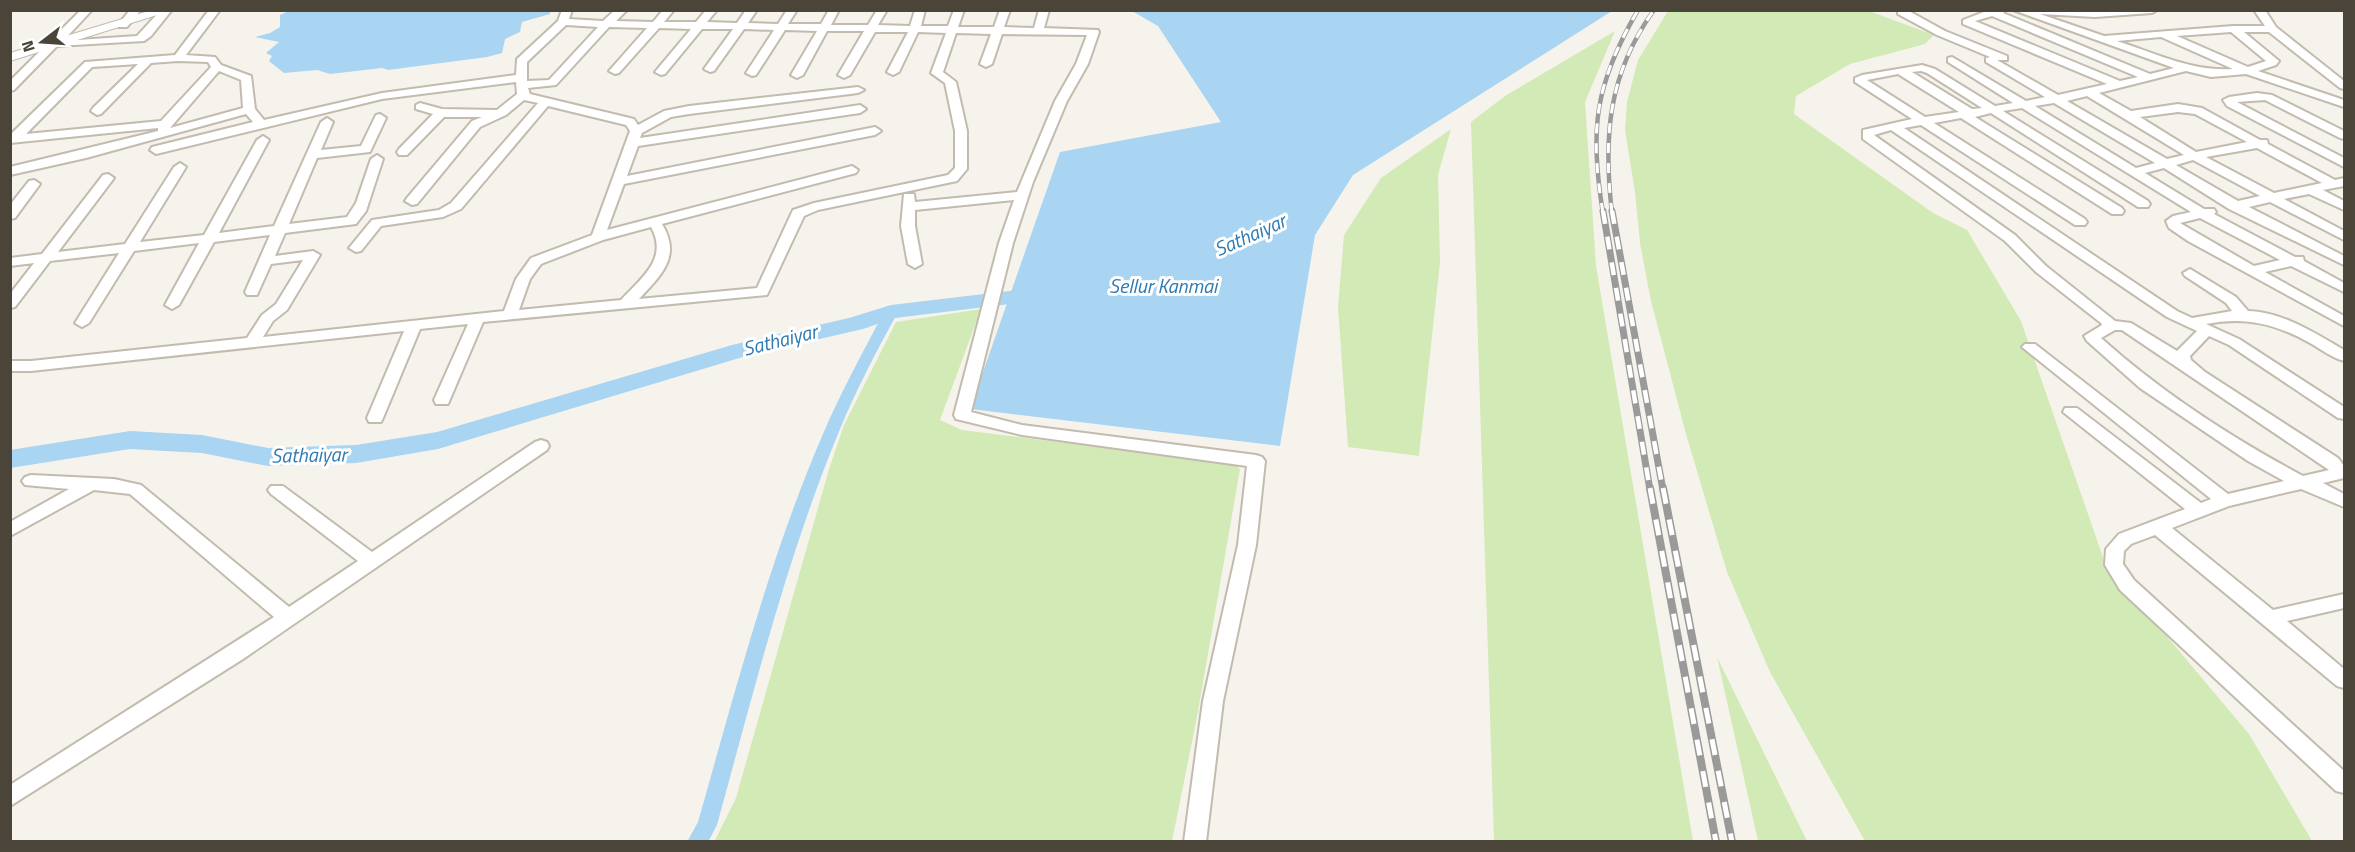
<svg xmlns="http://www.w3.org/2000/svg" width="2355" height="852" viewBox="0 0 2355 852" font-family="'Titillium Web',sans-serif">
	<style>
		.green { fill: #d2eab5 }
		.water { fill: #a9d4f2 }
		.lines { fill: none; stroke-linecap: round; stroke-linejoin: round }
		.canal { fill: #a9d4f2; fill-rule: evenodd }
		.river { fill: #a9d4f2; fill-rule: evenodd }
		.minor-casing { stroke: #c2bbae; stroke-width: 4 }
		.tertiary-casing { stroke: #c2bbae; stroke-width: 2 }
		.minor { fill: #fff; fill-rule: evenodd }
		.tertiary { fill: #fff; fill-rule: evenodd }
		.rail-far2-casing { stroke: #9a9a9a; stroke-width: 4.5 }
		.rail-far1-casing { stroke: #9a9a9a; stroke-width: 7 }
		.rail-casing { stroke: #9a9a9a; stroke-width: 8 }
		.rail-far2 { stroke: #fff; stroke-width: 3; stroke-dasharray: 10; stroke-linecap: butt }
		.rail-far1 { stroke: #fff; stroke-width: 4.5; stroke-dasharray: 13; stroke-linecap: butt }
		.rail { stroke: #fff; stroke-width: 5; stroke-dasharray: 16; stroke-linecap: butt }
		.labels { text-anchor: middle; stroke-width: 6; stroke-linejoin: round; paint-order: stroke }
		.water-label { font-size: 20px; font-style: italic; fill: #2e7ab2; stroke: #fff }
	</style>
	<rect width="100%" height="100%" fill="#f6f3ec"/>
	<path class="green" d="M1668,11H1869L1934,35L1925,44L1850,64L1796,96L1794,114L1933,213L1967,230L2021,321L2105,563L2249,734L2312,841H1865L1770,672L1727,572L1686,434L1651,301L1640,243L1635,192L1625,130L1627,102L1638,60Z
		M1615,31L1585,102L1596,266L1693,841H1494L1471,122L1505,96Z
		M1451,129L1438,175L1440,262L1419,456L1348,447L1338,307L1344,235L1381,178Z
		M981,309L940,420L962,430L1234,464L1240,469L1197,717L1172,841L714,842L736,798L829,469L844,425L896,322Z
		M1717,657L1807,841H1758Z"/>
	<path class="water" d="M291,10H550V14L522,22L520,32L505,39L502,53L487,57L388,70L382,68L330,74L317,70L284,73L269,61L272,56L266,53L279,42L255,37L270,33L280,27V15Z
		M1132,11H1612L1353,175L1315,235L1280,446L970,409L1060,152L1221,122L1158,26Z"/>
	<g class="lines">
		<path class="canal" d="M891,308L898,312C876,352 855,392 838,434C786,560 753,694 717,825L708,842H687L698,822C735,692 769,559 823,434C841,392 863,352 884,312Z"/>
		<path class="river" d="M1043,287L1051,289L1054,294L1051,299L895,318L863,329L746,356L438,449L356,463L268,466L202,453L130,449L10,468V450L130,431L202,435L268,448L356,445L437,432L732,345L849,318L891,305Z"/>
		<g class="minor-casing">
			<path id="minor" d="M81,10H92L63,41L137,36L161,10L171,11L151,36L144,41L57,46L14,90L10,91V81Z
				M130,10H141L127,27H119L118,25Z
				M209,10H220L186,55L215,57L221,65L251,76L255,109L264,120L382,93L516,75L517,59L558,21L562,10H572L569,19L603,21L615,10H627L616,21L653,22L663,10H674L664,22H696L706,10H717L707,22L737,23L746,10H757L748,23L778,24L787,10H797L788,24H821L829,10H839L831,25H868L877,10H887L878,25L910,26L915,10H925L921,26H948L954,10H964L958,27H994L1000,10H1010L1004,27L1034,28L1039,10H1049L1044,28L1098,30L1099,32L1088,64L1067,101L1033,182L1013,243L971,412L1022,425L1256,455L1262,457L1265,461L1256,545L1223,701L1206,842H1184L1203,701L1238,545L1247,466L1022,435L956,419L954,415L999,243L1014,200L915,210V226L922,264L915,268L908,264L901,226L904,194H914L915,202L1017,192L1055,101L1076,64L1087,35L1002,34L992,64L986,67L980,64L991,34L956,33L943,72L956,82L967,131V169L957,181L818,210L804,216L767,295L483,322L448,404H436L434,400L468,324L420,329L383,418L381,422H369L367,418L404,331L31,371H10V361H31L247,338L262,315L276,304L303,260L271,264L257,295H247L245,292L270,235L214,242L179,305L172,309L165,305L199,243L134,251L89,323L82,327L75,323L119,253L50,261L15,307L10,308V294L34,263L10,266V258L42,254L103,175L108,174L114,178L58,252L125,244L174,167L180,163L186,167L140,242L204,235L257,140L263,136L269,140L219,233L274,226L321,122L327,118L333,122L321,150L361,146L376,115L380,114L386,118L370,152L317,158L289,224L347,217L356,203L371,159L377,155L383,159L366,211L356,224L285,233L275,256L313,251L320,255L287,310L273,321L263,337L504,311L516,279L531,258L592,235L630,131L626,125L548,106L461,209L443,217L381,226L361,251L356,252L349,248L372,220L439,210L451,203L538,103L524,100L506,115L480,127L417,204L412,205L405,201L407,198L472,121L482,117H444L407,155H399L397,152L399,149L433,114L416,109V105L420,103L442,109L497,110L517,94L516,82L382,99L156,154L150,150L152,147L253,122L246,114L86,158L10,175V167L158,131V128L10,143V135L85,62L175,55ZM566,25L598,27L549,80L527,81V62ZM609,27L647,28L609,71L615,74L619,73L659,28L691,29L655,72L661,75L665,74L702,29H733L704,69L710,72L714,71L744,29L774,30L746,73L752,76L756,75L785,30L817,31L791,75L797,78L803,75L827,31H864L838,75L844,78L850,75L875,32H908L887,72L893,75L899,72L918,32L946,33L931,73L945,83L955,131V168L948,175L814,203L793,210L757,288L639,299C661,275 682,257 662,224L856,173L858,170L852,166L607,230L624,184L875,135L881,131L875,127L627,176L638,146L860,113L866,109L860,105L640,138L642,133L671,117L689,114L858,93L864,90L858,87L689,106L664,111L638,125L634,119L530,94L528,88L556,85ZM178,61L208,62L211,67L161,121L26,134L92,67L138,64L93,108L91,111L97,115L101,114L151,63ZM219,71L241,80L243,108L170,128ZM651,227C669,259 641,278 621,300L519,310L530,279L541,264L603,240Z
				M1898,10H1907L1945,31L2007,56V60H1997L2058,95L2107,84L1963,24V20L1989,10H2007L2003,13L2150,74L2174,68L2013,10H2157L2152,13L2095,17L2040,14L2104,36L2233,26H2265L2254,10H2265L2276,27L2344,81V89L2340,88L2269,32H2244L2279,61L2276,65L2258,71L2344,100V107L2246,74L2211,77L2186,71L2099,93L2131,111L2178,104L2202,108L2260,140H2267L2268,144L2335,180L2344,178V186L2323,190L2344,201V210L2309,194L2284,199L2344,231V240L2270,202L2249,207L2344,256V265L2229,209L2164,168L2145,173L2204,209H2214L2216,212L2214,214L2295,257H2303L2304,261L2344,283V292L2291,266L2265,272L2344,316V326L2188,241L2169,228L2166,221L2173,216L2191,212L2022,108L2003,111L2148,201L2150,204L2148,207H2138L1991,113L1975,117L2122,208L2124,211L2122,214H2112L1961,118L1934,123L2085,219L2087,222L2085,225H2075L1921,125L1904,128L2177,311L2192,318L2232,311L2226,303L2185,276L2183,273L2190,269L2236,297L2248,311C2283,312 2315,333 2344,350V361C2332,358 2321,349 2310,343C2276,324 2245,316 2206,324L2239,339L2344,407V419L2338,418L2229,345L2209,336L2190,356L2191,360L2205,372L2338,458L2344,466V478L2323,483L2344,494V507L2301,489L2229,506L2172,528L2273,610L2344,594V608L2287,621L2344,669V688L2337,686L2155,535L2131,544L2124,551L2123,564L2134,580L2344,771V793L2336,791L2120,590L2105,565L2106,549L2119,534L2185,509L2063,412L2065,408H2077L2201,503L2211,499L2022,347L2025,344H2035L2228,494L2284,481L2248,461L2140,388L2087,341L2084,336L2102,325L2101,323L2036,272L2005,241L1863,139V130L1912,119L1855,82V78L1862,75L1922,65L1935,69L1995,106L2013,103L1948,62V58L1952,57L2026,101L2045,97L1986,62V58L1990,57L1937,35L1898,14ZM1992,16L2138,77L2120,81L1975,21ZM2231,32L2266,61L2248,67L2177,36ZM2161,37L2233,69C2193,72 2155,53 2117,41ZM1921,71L1927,73L1982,108L1972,109L1912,72ZM1898,74L1959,112L1925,117L1867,80ZM2087,96L2184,155L2167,159L2067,101ZM2054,103L2155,163L2136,168L2035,106ZM2178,112L2195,114L2247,142L2196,152L2140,117ZM1891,130L2167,317L2197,331L2177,351L2131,323L2115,321L2046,266L2015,235L1874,135ZM2257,148L2322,183L2274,193L2206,157ZM2193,160L2260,196L2238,201L2176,165ZM2200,218L2280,260L2254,266L2180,223ZM2115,330H2122L2329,470L2303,476C2232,438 2161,392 2101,338Z
				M2257,93L2272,95L2344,131V139L2340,138L2265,100L2237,102L2344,158V167L2227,106L2223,100L2229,97Z
				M34,180L40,184L15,218L10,219V205L29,181Z
				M541,440L547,442L549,446L547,450L243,659L10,806V785L274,617L130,494L94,490L10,536V522L69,489L25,485L22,481L25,477L31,475L114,479L141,485L289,607L358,561L271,494L268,490L271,486H283L372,552L535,442Z"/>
		</g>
		<g class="tertiary-casing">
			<path id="tertiary" d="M152,10H173L10,61V53Z"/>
		</g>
		<use href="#minor" class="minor"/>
		<use href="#tertiary" class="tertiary"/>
		<g class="rail-far2-casing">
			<path id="rail-far2" d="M1603,213C1589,129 1595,84 1638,10
				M1612,213C1603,137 1608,74 1654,10"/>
		</g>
		<g class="rail-far1-casing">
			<path id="rail-far1" d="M1603,211L1650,490
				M1612,211L1663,490"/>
		</g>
		<g class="rail-casing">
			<path id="rail" d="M1650,488L1716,842
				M1663,488L1732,842"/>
		</g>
		<use href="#rail-far2" class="rail-far2"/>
		<use href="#rail-far1" class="rail-far1"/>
		<use href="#rail" class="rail"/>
	</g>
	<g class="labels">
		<g class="water-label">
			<text transform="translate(1250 235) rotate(-24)" y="7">Sathaiyar</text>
			<text x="1163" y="293">Sellur Kanmai</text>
			<text transform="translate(780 340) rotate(-14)" y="7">Sathaiyar</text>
			<text transform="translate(309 455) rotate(-1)" y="7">Sathaiyar</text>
		</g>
	</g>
	<rect width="2355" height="852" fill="none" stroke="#4b4439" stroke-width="24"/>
	<g transform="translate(42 42) rotate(253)" stroke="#ffffff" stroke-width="4.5" paint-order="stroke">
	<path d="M0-4.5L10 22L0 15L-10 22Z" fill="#4b4439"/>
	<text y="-9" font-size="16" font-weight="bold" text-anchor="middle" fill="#4b4439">N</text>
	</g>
</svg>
